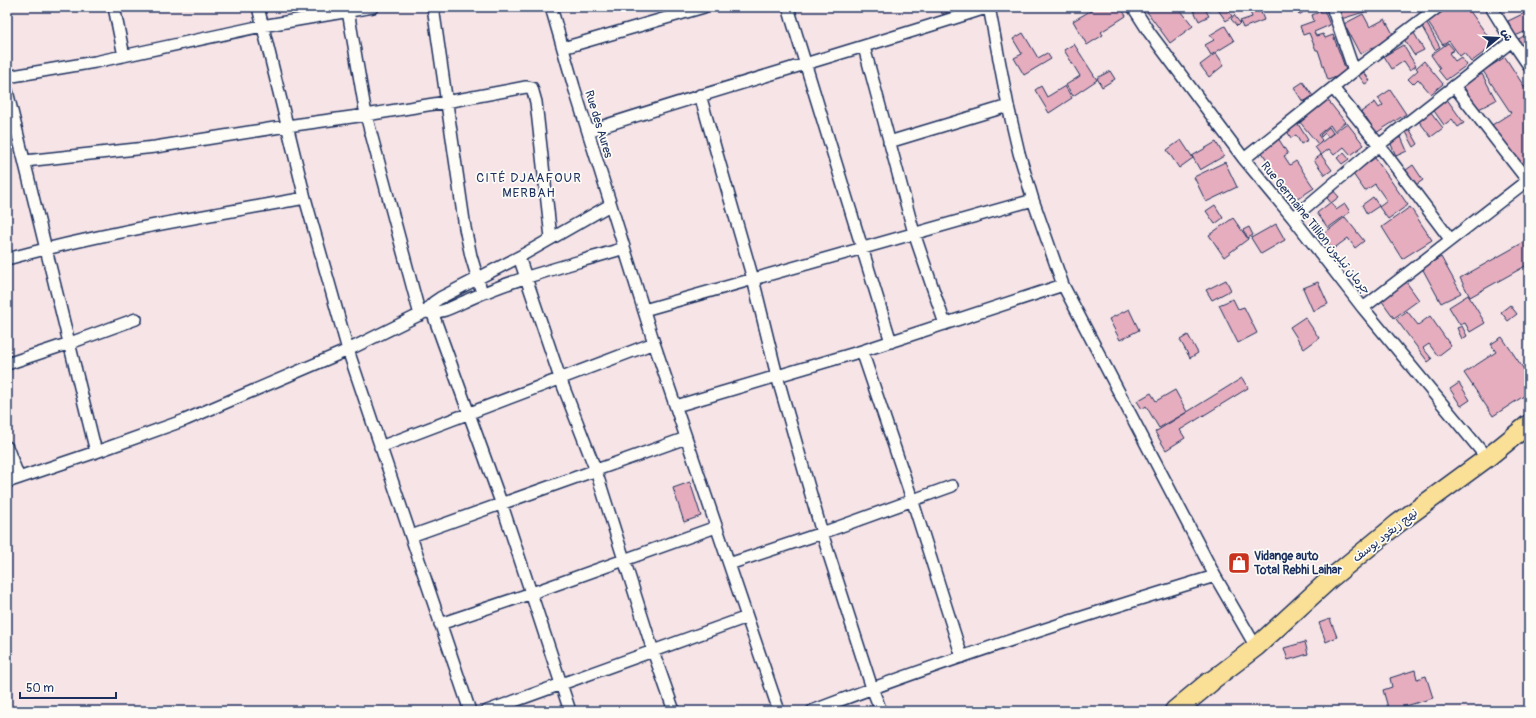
<svg xmlns="http://www.w3.org/2000/svg" width="1536" height="718" viewBox="0 0 1536 718" font-family="Pangolin,'Playpen Sans Arabic',sans-serif">
	<style>
		.building { fill: #e6adbe; stroke: #1b2f5e }
		.lines { fill: none; stroke-linecap: round; stroke-linejoin: round }
		.street-casing { stroke: #1b2f5e; stroke-width: 14 }
		.primary-casing { stroke: #1b2f5e; stroke-width: 21 }
		.highway-casing { stroke: #1b2f5e; stroke-width: 23 }
		.street { stroke: #fdfcf7; stroke-width: 11 }
		.primary { stroke: #fadf96; stroke-width: 18 }
		.highway { stroke: #fadf96; stroke-width: 20 }
		.labels { text-anchor: middle; stroke-width: 3.5; stroke-linejoin: round; paint-order: stroke }
		.street-label { font-size: 12px; fill: #1b2f5e; stroke: #fdfcf7 }
		.poi-label { font-size: 12px; font-weight: bold; fill: #1b2f5e; stroke: #fdfcf7; text-anchor: start }
		.neighbourhood-label { font-size: 13px; letter-spacing: 1px; fill: #1b2f5e; stroke: #fdfcf7 }
	</style>
	<rect width="100%" height="100%" fill="#f6e4e6"/>
	<filter id="ink" filterUnits="userSpaceOnUse"><feTurbulence type="fractalNoise" baseFrequency=".025" numOctaves="2"/><feDisplacementMap in="SourceGraphic" scale="8" xChannelSelector="R" yChannelSelector="G"/><feConvolveMatrix kernelMatrix="1 2 1 2 8 2 1 2 1" color-interpolation-filters="sRGB"/></filter>
	<g filter="url(#ink)">
		<path class="building" d="M940,7H962L942,14Z
			M1097,7H1121L1126,16L1101,32L1103,35L1087,45L1073,21Z
			M1148,7H1178L1193,26L1170,43L1145,9Z
			M1192,7H1211L1212,8L1206,11L1209,16L1199,21Z
			M1216,7H1226L1232,16L1226,21Z
			M1235,7H1244L1245,8L1236,10Z
			M1248,7H1259L1264,20L1243,28L1240,21L1252,17Z
			M1265,7H1274L1267,11Z
			M1294,7H1311L1299,15Z
			M1337,7H1376L1377,8L1341,19Z
			M1447,7H1467L1494,45L1471,62L1464,53L1460,56L1449,41L1443,45L1427,21Z
			M1324,10L1330,25L1314,32L1316,36L1323,34L1325,38L1333,35L1347,73L1328,80L1318,50H1316L1309,33L1303,35L1300,26L1314,21L1312,15Z
			M1529,11V30L1515,36L1508,21Z
			M1363,14L1370,27L1385,19L1394,36L1360,54L1344,24Z
			M1234,15L1240,23L1237,26L1231,19Z
			M1427,24L1440,47L1435,50L1422,27Z
			M1225,26L1234,41L1211,55L1205,45L1214,40L1210,35Z
			M1023,33L1038,58L1047,53L1051,59L1024,75L1014,58L1022,54L1013,39Z
			M1414,33L1424,50L1414,55L1404,39Z
			M1525,35L1529,41V65L1514,42Z
			M1448,43L1454,50L1449,53L1455,61L1461,57L1467,65L1446,80L1438,70L1440,68L1431,55Z
			M1074,44L1097,80L1073,96L1066,85L1080,76L1064,50Z
			M1403,45L1416,66L1410,70L1404,61L1392,69L1384,56Z
			M1216,53L1224,65L1209,77L1200,65Z
			M1505,57L1529,94V168L1523,172L1492,125L1511,113L1483,71Z
			M1424,61L1443,84L1431,94L1418,79L1413,84L1408,79L1418,70L1416,68Z
			M1110,71L1115,79L1102,87L1097,78Z
			M1364,72L1370,81L1365,84L1359,76Z
			M1482,74L1496,100L1477,110L1463,85Z
			M1303,82L1313,96L1303,102L1294,88Z
			M1041,86L1047,97L1065,86L1072,98L1049,113L1035,90Z
			M1390,90L1406,114L1376,133L1366,117L1365,118L1361,112L1375,102L1379,108L1383,105L1378,98Z
			M1446,98L1464,123L1458,127L1452,119L1444,125L1432,108Z
			M1327,99L1345,122L1334,131L1330,125L1318,135L1322,140L1318,144L1299,121Z
			M1430,111L1443,128L1431,137L1418,120Z
			M1347,123L1364,145L1351,155L1344,147L1334,155L1329,149L1321,155L1315,147Z
			M1298,124L1308,140L1301,144L1296,135L1291,138L1287,131Z
			M1329,127L1333,133L1328,137L1325,133L1321,137L1320,135Z
			M1410,130L1418,144L1414,147L1406,132Z
			M1401,137L1407,151L1396,156L1390,142Z
			M1278,138L1288,154L1284,156L1290,165L1296,161L1314,188L1293,202L1260,149Z
			M1181,140L1193,158L1179,168L1167,150Z
			M1216,142L1224,156L1200,170L1192,156Z
			M1344,153L1349,159L1342,164L1337,158Z
			M1321,155L1332,170L1325,175L1314,160Z
			M1375,158L1408,205L1388,219L1379,207L1387,201L1375,184L1365,191L1353,174Z
			M1225,162L1237,187L1206,202L1194,177Z
			M1413,165L1423,180L1416,185L1406,170Z
			M1331,188L1339,197L1331,203L1324,194Z
			M1373,197L1379,206L1367,214L1362,205Z
			M1331,202L1336,210L1345,204L1350,212L1328,228L1317,213Z
			M1215,205L1223,218L1215,224L1206,211Z
			M1410,207L1432,240L1402,259L1382,227Z
			M1345,217L1364,241L1355,248L1348,238L1333,249L1322,235Z
			M1233,218L1248,239L1224,257L1209,235Z
			M1276,224L1285,240L1261,254L1251,238Z
			M1249,227L1253,235L1248,238L1243,230Z
			M1526,241L1529,246V264L1470,297L1460,278Z
			M1441,257L1461,293L1441,303L1422,268Z
			M1404,279L1419,300L1394,318L1379,297Z
			M1226,280L1231,290L1212,300L1206,290Z
			M1318,282L1328,304L1313,311L1303,288Z
			M1468,295L1485,323L1470,332L1465,323L1460,325L1449,307Z
			M1233,299L1238,309L1244,307L1257,333L1238,343L1219,305Z
			M1510,305L1517,314L1508,321L1501,312Z
			M1129,309L1139,330L1120,340L1109,319Z
			M1407,311L1418,325L1430,316L1451,346L1438,356L1429,344L1423,348L1432,359L1428,362L1396,319Z
			M1305,317L1319,338L1304,349L1290,327Z
			M1462,326L1467,336L1462,339L1457,328Z
			M1188,335L1198,353L1190,358L1180,340Z
			M1502,337L1529,377V390L1526,392L1527,394L1493,416L1464,373L1496,352L1491,344Z
			M1242,378L1248,388L1180,430L1185,438L1166,450L1155,432Z
			M1459,383L1470,400L1461,406L1450,389Z
			M1175,390L1187,412L1159,428L1146,406L1142,409L1137,401L1151,393L1156,401Z
			M690,482L701,516L684,522L673,488Z
			M1330,619L1337,637L1326,642L1319,623Z
			M1305,642L1308,654L1288,660L1284,648Z
			M1415,670L1417,679L1426,676L1433,698L1389,711L1383,690L1392,687L1390,678Z"/>
		<g class="lines">
			<g class="street-casing">
				<path id="street" d="M114,7L124,56
					M258,7L305,198L348,350L470,711
					M433,7L465,228L471,256L482,293
					M551,7L574,87L654,343L779,711
					M788,7L891,342
					M989,7L1008,106L1019,153L1033,200L1063,285L1215,576
					M1133,7L1149,32L1244,159L1293,218L1363,308L1487,458
					M1491,7L1512,41L1529,66
					M348,11L366,115L420,315
					M864,47L914,233L945,324
					M563,48L704,7
					M1354,71L1438,7
					M7,77L95,62L262,26L373,7
					M1454,86L1527,180
					M1333,88L1379,145L1450,239
					M7,91L96,452
					M700,95L753,279L777,376L822,533L872,688L881,711
					M588,131C721,88 856,50 989,7
					M889,142L1008,106
					M1244,159L1354,71L1332,7
					M25,161L155,147L287,126L366,115L446,102L526,87L532,88L536,102L551,238
					M1293,218L1379,145L1512,41
					M519,257L560,378L596,471L653,651L674,711
					M7,259C105,232 205,216 305,198
					M430,306L502,505L570,711
					M1363,308L1529,179
					M644,310L1033,200
					M426,312C442,315 458,304 472,298C521,276 574,264 624,248
					M862,351L912,499L962,657
					M7,364L70,343L136,319
					M676,406L862,351L1063,285
					M7,447L19,478
					M380,447L654,343
					M7,482L96,452L185,420L348,350L425,312L434,302L440,298L519,257L610,205
					M411,536L686,438
					M729,564L822,533L952,486
					M440,624L532,593L716,527
					M487,711L747,617
					M812,711C944,660 1079,617 1215,576L1256,647"/>
			</g>
			<g class="primary-casing">
				<path id="primary" d="M1210,682L1256,647L1330,579L1397,524L1487,458L1529,424"/>
			</g>
			<g class="highway-casing">
				<path id="highway" d="M1175,711L1210,682"/>
			</g>
			<use href="#street" class="street"/>
			<use href="#primary" class="primary"/>
			<use href="#highway" class="highway"/>
		</g>
	</g>
	<defs>
		<g id="shop-square" transform="scale(1.15)"><rect x="-9" y="-9" width="18" height="18" rx="4" fill="#c8321e" stroke="#fdfcf7"/><path d="M-5-2.5h2.3a2.7 3.5 0 0 1 5.4 0H5L5.5 6h-11ZM-1.5-2.5h3a1.5 2.3 0 0 0-3 0Z" fill="#fff"/></g>
	</defs>
	<g fill-rule="evenodd">
		<use href="#shop-square" x="1239" y="563"/>
	</g>
	<g class="labels">
		<g class="street-label">
			<text transform="translate(599 124) rotate(73)" y="4">Rue des Aures</text>
			<text transform="translate(1316 228) rotate(51)" y="4">Rue Germaine Tillion جرمان تيليون</text>
			<text transform="translate(1385 535) rotate(-38)" y="4">نهج زيغود يوسف</text>
		</g>
		<g class="poi-label">
			<text x="1254" y="560">Vidange auto<tspan x="1254" dy="14">Total Rebhi Laihar</tspan></text>
		</g>
		<g class="neighbourhood-label">
			<text x="529" y="182">CITÉ DJAAFOUR<tspan x="529" dy="15">MERBAH</tspan></text>
		</g>
	</g>
	<rect width="1536" height="718" fill="none" stroke="#fdfcf7" stroke-width="24"/>
	<rect x="12" y="12" width="1512" height="694" fill="none" stroke="#1b2f5e" stroke-width="1.5" filter="url(#ink)"/>
	<g transform="translate(1498 38) rotate(72)" stroke="#fdfcf7" stroke-width="3" paint-order="stroke">
	<path d="M0-3L7 15L0 10L-7 15Z" fill="#1b2f5e"/>
	<text y="-6" font-size="11" font-weight="bold" text-anchor="middle" fill="#1b2f5e">ش</text>
	</g>
	<path d="M20 692v6h96v-6" fill="none" stroke="#1b2f5e" stroke-width="2"/>
	<text x="26" y="692" font-size="12" fill="#1b2f5e" stroke="#fdfcf7" stroke-width="3" paint-order="stroke">50 m</text>
</svg>
